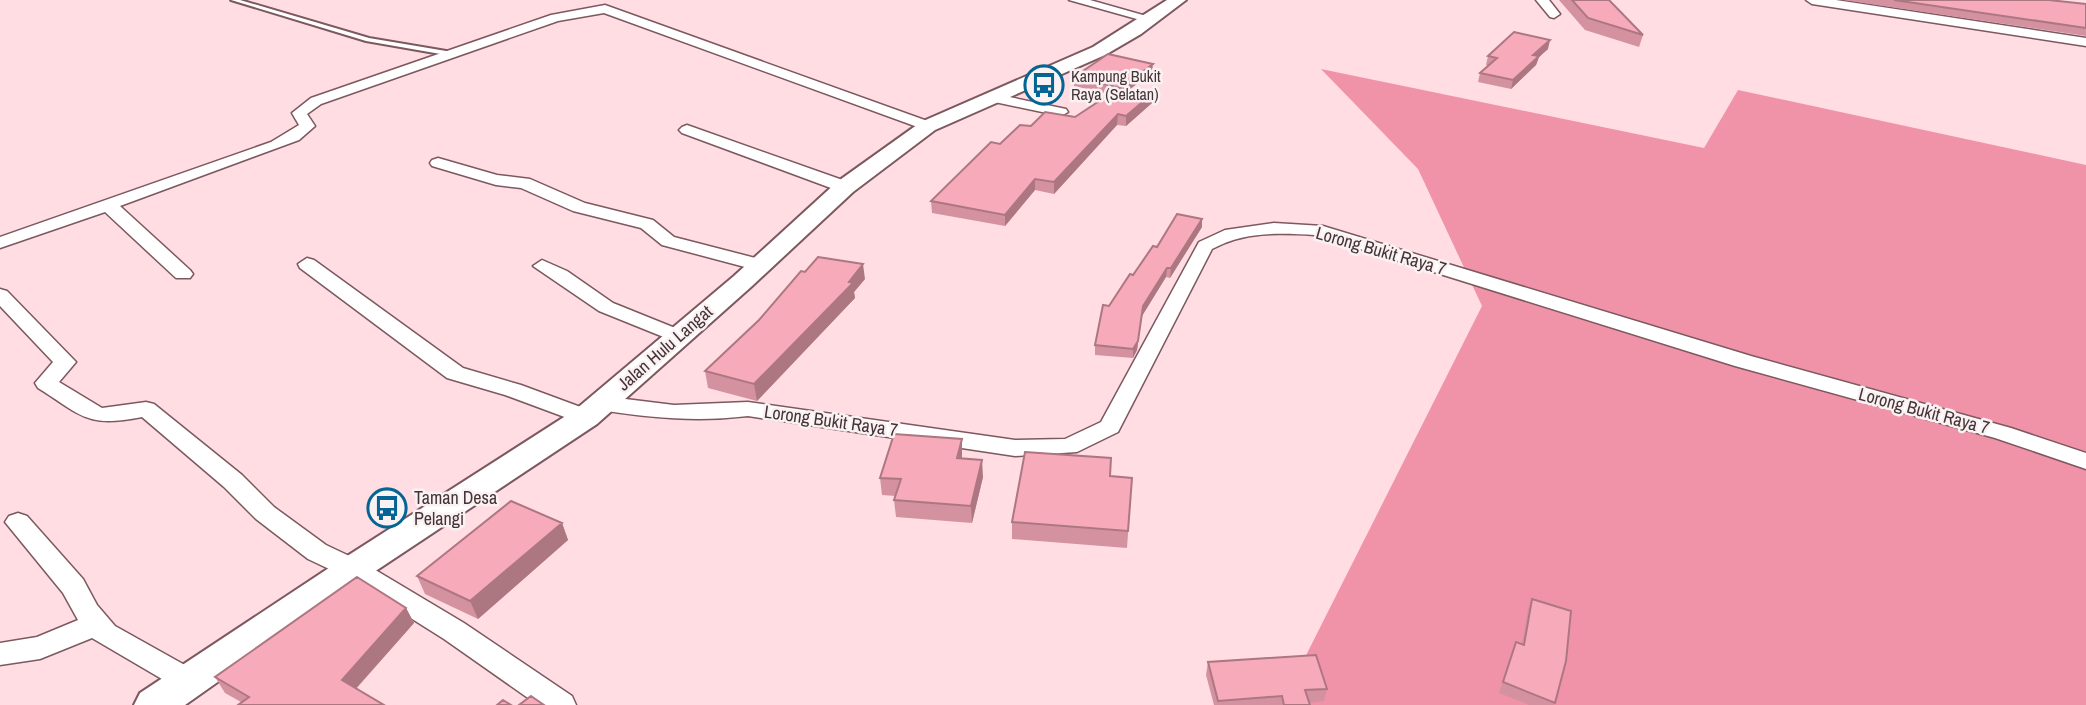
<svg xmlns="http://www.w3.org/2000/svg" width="2086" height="705" viewBox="0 0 2086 705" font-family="'Archivo Narrow',sans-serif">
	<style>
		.forest { fill: #f193a8 }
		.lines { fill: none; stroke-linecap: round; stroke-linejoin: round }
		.service-casing { stroke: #7c585f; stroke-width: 4 }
		.minor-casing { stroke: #7c585f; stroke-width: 3 }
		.secondary-casing { stroke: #7c585f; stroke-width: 4 }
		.service { fill: #fff; fill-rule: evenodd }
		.minor { fill: #fff; fill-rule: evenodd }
		.secondary { fill: #fff; fill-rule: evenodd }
		.wall { fill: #d492a0 }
		.shaded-wall { fill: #ad7782 }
		.building { fill: #f7aaba; stroke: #ad7782; stroke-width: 2 }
		.labels { text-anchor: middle; stroke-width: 5; stroke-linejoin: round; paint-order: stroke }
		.far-poi-label { font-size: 16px; fill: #443437; stroke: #faf1f3; text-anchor: start }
		.street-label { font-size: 18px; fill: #443437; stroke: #faf1f3 }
		.poi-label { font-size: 18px; fill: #443437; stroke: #faf1f3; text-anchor: start }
	</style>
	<rect width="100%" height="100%" fill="#ffdde3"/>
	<path class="forest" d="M1321,69L1704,148L1738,90L2086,165V705H1281L1482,306L1418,169Z"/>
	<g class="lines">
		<g class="service-casing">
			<path id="service" d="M231,0H240L369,38L452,52L455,54L452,56L366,41Z"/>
		</g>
		<g class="minor-casing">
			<path id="minor" d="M1069,0H1090L1157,19L1151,23Z
				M1536,0H1549L1560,14L1554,18L1550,17Z
				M1806,0H1836L2086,38V46L1812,4Z
				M605,5L933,123L936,126L933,129H923L604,13L558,21L321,104L307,114L315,126L299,140L120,206L190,270L193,274L190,278H176L105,212L0,248V237L271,142L299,125L292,113L311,98L551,15Z
				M995,94L1066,109L1068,112L1061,116L990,101L988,98L990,95Z
				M687,125L851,183L853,187L851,191H839L682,133L679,130L682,127Z
				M438,158L497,175L530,179L585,203L653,220L674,237L767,261L769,265L760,271L662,245L641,228L573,211L521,188L496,185L432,166L430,163L432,160Z
				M1274,223L1323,226L1751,356L2011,428L2086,453V469L1995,438L1735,366L1315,235C1279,233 1245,231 1212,249L1118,432L1077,452L1015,456L748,416C698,422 651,418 601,410L593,408L590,403L593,398L601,396L674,405L748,402L1015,440L1065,439L1101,422L1199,242L1225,230Z
				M307,258L314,260L463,368L521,385L594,412L597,417L594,422H578L505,395L447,378L300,268L298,264Z
				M542,260L567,271L613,303L685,332L688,336L685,340H671L599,311L533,266Z
				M0,289L7,291L76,362L59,382L102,408L146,402L154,404L242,475L274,507L326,545L362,562L464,623L572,696L576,705H538L444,639L344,576L308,559L256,519L224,487L142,417C86,428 83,416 38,388L35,383L53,362L0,306Z
				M18,513L27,516L83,579L97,605L115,626L199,673L204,681L199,689L189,693L179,689L92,638L40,659L0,665V643L37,637L78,620L63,593L5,522L9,516Z"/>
		</g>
		<g class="secondary-casing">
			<path id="secondary" d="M1167,0H1186L1141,34L1105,55L935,130L853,192L752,286L597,424L365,578L185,705H134L140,693L341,560L575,410L734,276L837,182L921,122L1093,47Z"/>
		</g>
		<use href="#service" class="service"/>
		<use href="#minor" class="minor"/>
		<use href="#secondary" class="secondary"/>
	</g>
	<path class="wall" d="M1559,0H1609L1643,35L1639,47L1585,30Z
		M1843,0H2049L2086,4V36Z
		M1548,49L1539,57L1536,65L1511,89L1478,82L1480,73L1488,66L1486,65L1488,56Z
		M1152,72L1130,89L1152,103L1126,126L1117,125L1054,194L1035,190L1005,226L932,213L931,201L1000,144L1031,126L1075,117L1109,94L1074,86V77Z
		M1202,219V227L1170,278L1166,277L1142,316L1137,350L1133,358L1095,355V345L1109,306L1133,275L1157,247Z
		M865,279L854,292L855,298L757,401L708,388L705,371Z
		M962,439V458L983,477L972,523L896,517L894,500L896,496L882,495L880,478Z
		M1111,476L1132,478L1127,548L1012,539V522Z
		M562,523L568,540L478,619L425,594L417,576Z
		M1532,599L1566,661L1554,705H1529L1499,693L1516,642L1522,644L1528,609Z
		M406,608L414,623L356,689L241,702L225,693L215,677Z
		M1208,662L1327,689L1324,701L1309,703L1310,705H1214L1206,675Z"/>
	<path class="shaded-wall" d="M1550,40L1548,49L1539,57L1536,65L1511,89L1513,80L1533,55Z
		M1153,64L1152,72L1120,97V88Z
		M1153,93L1152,103L1126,126V116Z
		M1118,114L1117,125L1054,194V182Z
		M1035,179V190L1005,226V215Z
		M1202,219V227L1170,278L1171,268Z
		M863,264L865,279L854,292L855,298L757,401L754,384L849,282Z
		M1167,268L1166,277L1142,316L1137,350L1133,358V349L1143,306Z
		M962,439V456L958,475L957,458Z
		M982,460L983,477L972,523L971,506Z
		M562,523L568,540L478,619L470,601Z
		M406,608L414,623L350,695L342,680Z"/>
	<path class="building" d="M1572,0H1609L1643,35L1588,18Z
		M1894,0H2049L2086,4V28Z
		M1514,32L1550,40L1533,55L1539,56L1513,80L1480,73L1497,58L1488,56Z
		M1108,54L1153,64L1120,88L1074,77Z
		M1119,88L1153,93L1126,116L1118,114L1054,182L1035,179L1005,215L931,201L991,142L1000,144L1020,125L1031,126L1045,112L1075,117Z
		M1177,214L1202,219L1171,268H1167L1143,306L1138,341L1133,349L1095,345L1103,305L1109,306L1130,274L1133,275L1153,246L1157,247Z
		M818,257L863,264L849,282L853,283L754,384L705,371L759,320L801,271L805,272Z
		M894,434L962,439L957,458L982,460L971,506L894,500L901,479L880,478Z
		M1025,452L1111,458L1110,476L1132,478L1128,531L1012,522Z
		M511,501L562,523L470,601L417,576Z
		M357,577L406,608L342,680L384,705H238L249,697L215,677Z
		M1532,599L1571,611L1566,661L1555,703L1503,682L1516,642L1524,645Z
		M1316,655L1327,689L1305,690L1310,705H1284L1282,696L1218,701L1208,662Z
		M531,696L544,705H519Z
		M503,700L511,705H497Z"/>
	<defs>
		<g id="bus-ring" transform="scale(2.0125)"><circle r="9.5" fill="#faf1f3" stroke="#046493" stroke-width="1.5"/><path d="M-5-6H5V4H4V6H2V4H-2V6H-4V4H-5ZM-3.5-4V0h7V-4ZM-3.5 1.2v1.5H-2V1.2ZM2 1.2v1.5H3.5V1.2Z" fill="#046493"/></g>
	</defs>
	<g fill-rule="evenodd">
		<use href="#bus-ring" x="1044" y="85"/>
		<use href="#bus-ring" x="387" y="508"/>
	</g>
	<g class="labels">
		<g class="far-poi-label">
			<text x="1071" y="82">Kampung Bukit<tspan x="1071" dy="18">Raya (Selatan)</tspan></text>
		</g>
		<g class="street-label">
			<text transform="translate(1381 251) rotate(16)" y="6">Lorong Bukit Raya 7</text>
			<text transform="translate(665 348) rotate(-41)" y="6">Jalan Hulu Langat</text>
			<text transform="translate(1924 411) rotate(15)" y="6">Lorong Bukit Raya 7</text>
			<text transform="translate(831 421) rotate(8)" y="6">Lorong Bukit Raya 7</text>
		</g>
		<g class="poi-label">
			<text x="414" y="504">Taman Desa<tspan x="414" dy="21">Pelangi</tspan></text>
		</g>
	</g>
</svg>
